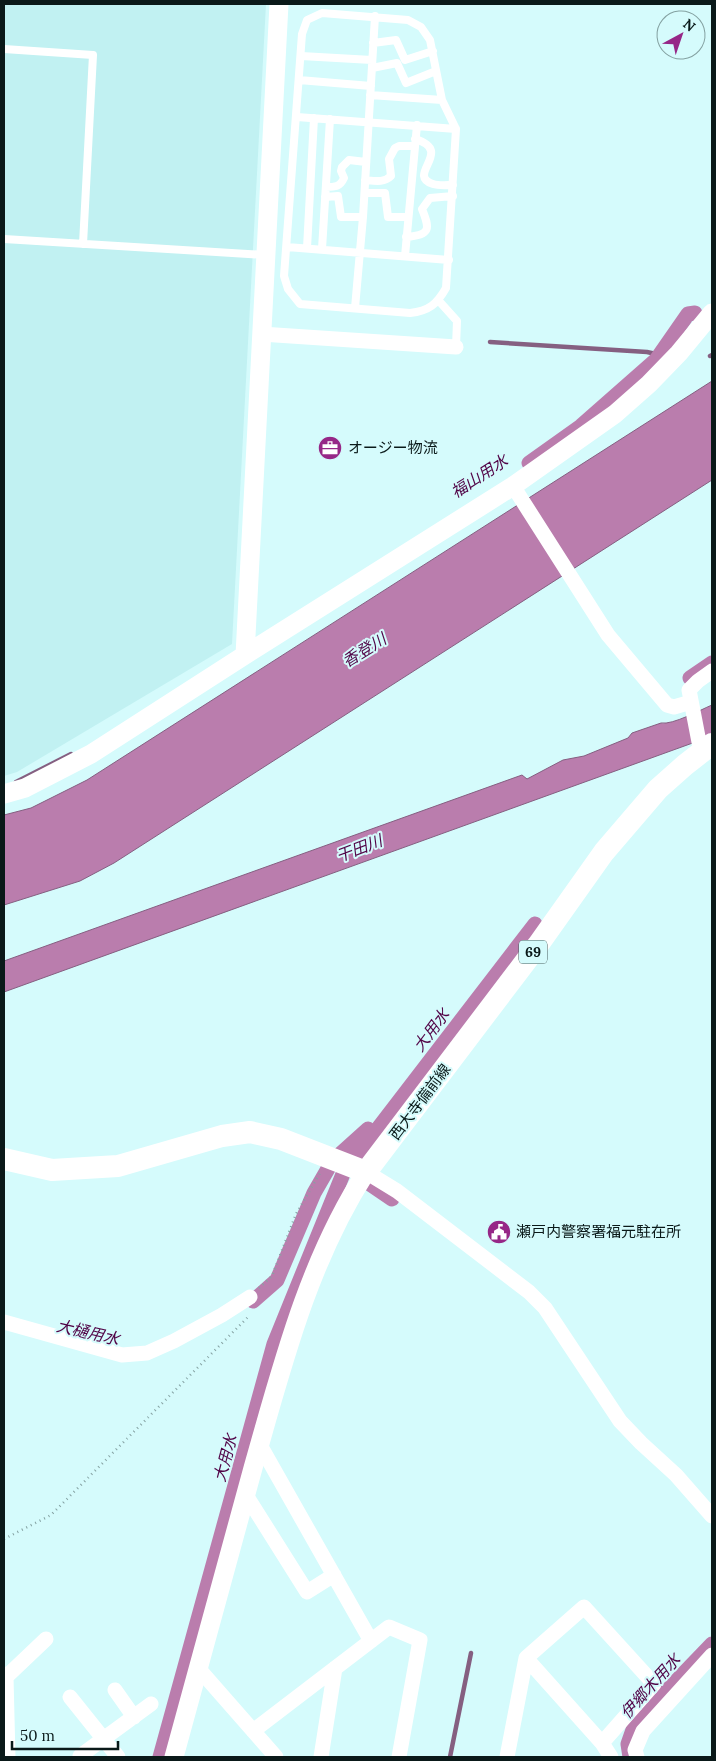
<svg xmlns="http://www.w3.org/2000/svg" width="716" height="1761" viewBox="0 0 716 1761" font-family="Lora,'Noto Sans JP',serif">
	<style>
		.built { fill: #c1f1f2 }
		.water { fill: #ba7dad; stroke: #855f81 }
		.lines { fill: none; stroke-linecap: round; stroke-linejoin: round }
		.stream { stroke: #855f81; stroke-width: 4.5 }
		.canal { stroke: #ba7dad; stroke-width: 15 }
		.path { stroke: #85a2a3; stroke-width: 2.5; stroke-dasharray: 1 4; stroke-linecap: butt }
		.service { stroke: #fff; stroke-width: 8 }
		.minor { stroke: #fff; stroke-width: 15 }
		.tertiary { stroke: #fff; stroke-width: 19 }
		.primary { stroke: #fff; stroke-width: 22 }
		.labels { text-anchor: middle; stroke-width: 4; stroke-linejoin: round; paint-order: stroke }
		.shield { fill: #d5fbfc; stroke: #475d5d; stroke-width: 1 }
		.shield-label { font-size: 14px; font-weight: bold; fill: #0a1919 }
		.poi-label { font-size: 15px; fill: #0a1919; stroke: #d5fbfc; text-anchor: start }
		.street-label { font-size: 15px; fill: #0a1919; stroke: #d5fbfc }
		.water-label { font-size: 16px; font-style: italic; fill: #510447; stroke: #d5fbfc }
	</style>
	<rect width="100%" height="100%" fill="#d5fbfc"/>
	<path class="built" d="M4,4H266L232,644L17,772L4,776Z"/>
	<path class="water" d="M712,381V480L114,863L80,881L4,905V815L31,808L87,780Z
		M712,705V736L4,992V961L522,775L527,779L563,760L584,756L628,738L632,733L661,723C673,725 700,710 712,705Z"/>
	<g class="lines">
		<path class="stream" d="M490,342L647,352L665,356
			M710,356L712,355
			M16,782L71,754
			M450,1757L471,1653"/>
		<path class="canal" d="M529,463L581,426L656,360L688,314L695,313
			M690,678L712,663
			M338,1156L368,1129
			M356,1157L535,924
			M370,1184L392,1199
			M253,1301L277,1280L314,1193L329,1167
			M160,1757L274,1344L343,1174
			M630,1757L628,1744L635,1724L712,1644"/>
		<path class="path" d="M259,1288L272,1276L296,1214L320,1173
			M4,1539L51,1515L250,1315"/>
		<path class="service" d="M322,13L408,20L421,27L430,40L442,100L456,129L446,288C437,304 429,311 410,313L300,304L288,289L284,276L302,34L307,20Z
			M373,43L396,40L405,60L433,51
			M4,49L93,55L83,244
			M301,56L372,60
			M372,68L397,63L406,83L436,71
			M299,80L371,86
			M370,95L442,100
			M297,117L456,129
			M415,139C455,151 405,175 433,184C439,186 447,185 453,185
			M365,180C375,181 384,183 391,176L389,159L395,148L399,146H415
			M326,187C335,187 340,187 344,178L341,171L342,167L349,160L366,162
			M365,193H385L388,217H408
			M325,197L338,196L341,217H363
			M406,237C431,235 430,229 422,209L430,198L453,196
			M4,239L266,255
			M287,247L449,260
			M307,248L314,118
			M322,249L330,119
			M405,256L417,125
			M439,301L457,321L456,347
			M355,308L363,217L375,16"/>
		<path class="minor" d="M261,334L456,347
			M513,486L608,635L667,705L674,707L691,702
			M702,751L699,742L689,690L698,681L712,671
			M366,1172L397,1191L529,1292L545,1308L620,1421L641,1443L676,1475L712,1516
			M4,1322L122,1355L147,1353L174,1341L222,1315L250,1297
			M260,1445L371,1641
			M246,1495L307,1592L334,1575
			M526,1658L602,1743L611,1757
			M198,1668L276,1757
			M4,1674L6,1677L8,1757
			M6,1677L46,1639
			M115,1690L134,1717
			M70,1697L118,1757
			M253,1731L389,1627L420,1640L399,1757
			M80,1756L151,1704
			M321,1757L335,1668
			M507,1757L526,1658L584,1607L654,1684L602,1743
			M637,1757L635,1750L643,1731L712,1655"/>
		<path class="tertiary" d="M245,655L279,4
			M4,794L25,788L91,754L245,655L513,486L615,414L649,384L679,353L712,313
			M174,1757C200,1661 226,1565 253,1468C282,1366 308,1262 366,1172"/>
		<path class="primary" d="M4,1159L52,1170L118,1166L222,1136L250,1132L281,1139L366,1172L538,945L604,852L658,789L685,765L712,744"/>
	</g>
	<defs>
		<g id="office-disc" transform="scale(1.25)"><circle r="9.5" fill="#962787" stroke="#d5fbfc"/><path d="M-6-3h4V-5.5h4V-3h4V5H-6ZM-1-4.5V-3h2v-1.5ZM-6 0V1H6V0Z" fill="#fff"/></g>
		<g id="civic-disc" transform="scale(1.25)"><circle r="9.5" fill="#962787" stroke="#d5fbfc"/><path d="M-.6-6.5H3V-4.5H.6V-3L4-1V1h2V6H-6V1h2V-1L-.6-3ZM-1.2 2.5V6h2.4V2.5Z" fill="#fff"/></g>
	</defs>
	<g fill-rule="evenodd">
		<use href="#office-disc" x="330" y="448"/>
		<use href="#civic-disc" x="499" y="1232"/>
	</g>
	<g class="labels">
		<rect class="shield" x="519" y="940.5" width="28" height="23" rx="4"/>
		<g class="shield-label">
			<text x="533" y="957">69</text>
		</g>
		<g class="poi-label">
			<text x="348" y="453">オージー物流</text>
			<text x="516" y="1237">瀬戸内警察署福元駐在所</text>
		</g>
		<g class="street-label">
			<text transform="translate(420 1102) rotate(-53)" y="5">西大寺備前線</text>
		</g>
		<g class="water-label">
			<text transform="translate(479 476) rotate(-33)" y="6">福山用水</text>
			<text transform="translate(364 650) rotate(-32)" y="6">香登川</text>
			<text transform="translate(359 848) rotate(-21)" y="6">干田川</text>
			<text transform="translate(431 1030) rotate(-53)" y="6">大用水</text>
			<text transform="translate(88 1332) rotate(13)" y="6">大樋用水</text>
			<text transform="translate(225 1458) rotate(-75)" y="6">大用水</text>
			<text transform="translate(650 1686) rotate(-48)" y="6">伊郷木用水</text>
		</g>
	</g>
	<rect width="716" height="1761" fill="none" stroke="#0a1919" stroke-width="10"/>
	<g transform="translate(681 35) rotate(40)"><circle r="24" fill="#d5fbfc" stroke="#84a1a1"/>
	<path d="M0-4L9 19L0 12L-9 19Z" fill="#962787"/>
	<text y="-8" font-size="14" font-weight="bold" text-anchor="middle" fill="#0a1919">N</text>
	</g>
	<path d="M12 1741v8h106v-8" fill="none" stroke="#0a1919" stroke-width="2.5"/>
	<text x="20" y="1741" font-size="15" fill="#0a1919" stroke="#d5fbfc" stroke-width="4" paint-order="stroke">50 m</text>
</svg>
